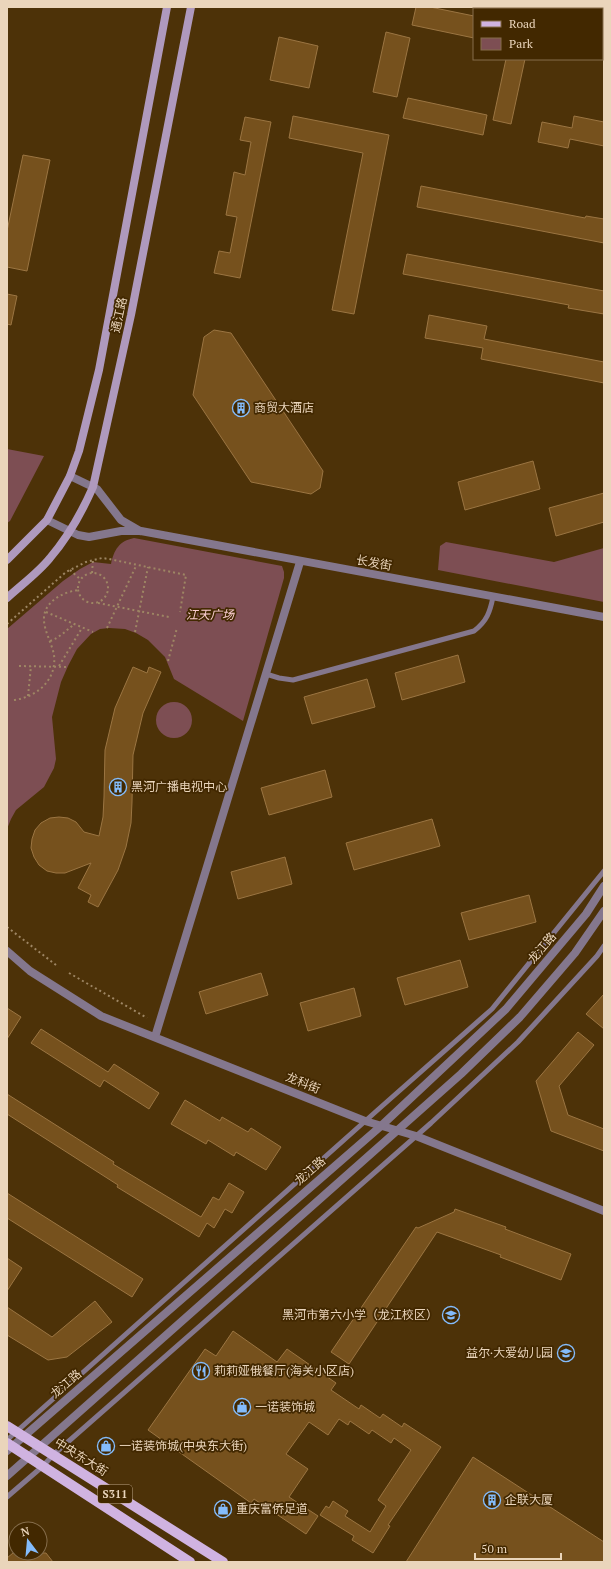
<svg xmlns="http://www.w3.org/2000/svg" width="611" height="1569" viewBox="0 0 611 1569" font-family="'PT Serif','Noto Sans SC',serif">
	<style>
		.green { fill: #7d4e53 }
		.building { fill: #76511d; stroke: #9b7542 }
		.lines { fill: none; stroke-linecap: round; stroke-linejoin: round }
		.path { stroke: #9e8664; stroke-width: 2; stroke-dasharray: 2 3; stroke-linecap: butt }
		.service { stroke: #84778d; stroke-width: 5 }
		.minor { stroke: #84778d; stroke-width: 8 }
		.tertiary { stroke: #84778d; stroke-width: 8 }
		.secondary { stroke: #af99bd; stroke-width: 8 }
		.primary { stroke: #d0b3e1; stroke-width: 10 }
		.labels { text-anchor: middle; stroke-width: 3.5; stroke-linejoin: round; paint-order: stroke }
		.shield { fill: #422800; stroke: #b8a183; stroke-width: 1 }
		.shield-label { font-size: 11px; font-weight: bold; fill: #ead5bb }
		.street-label { font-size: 12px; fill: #ead5bb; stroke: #422800 }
		.poi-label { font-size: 12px; fill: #ead5bb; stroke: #422800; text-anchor: start }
		.park-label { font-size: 12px; font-style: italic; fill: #facdd1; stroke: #422800 }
	</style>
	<rect width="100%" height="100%" fill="#4d3208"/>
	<path class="green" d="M7,449L44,456L10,521L7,523Z
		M134,538L282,566L284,572V578L243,721L174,679L165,657L148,640L136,633L125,629L109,628L100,629L91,634L77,649L68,666L61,682L52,717L56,759L54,768L44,787L16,810L11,819L7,829V629L63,581L80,569L93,562L111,564C114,550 119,541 134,538Z
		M446,542L554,562L604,548V602L438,570L440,546Z
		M156 720a18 18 0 1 1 36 0a18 18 0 1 1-36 0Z"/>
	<path class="building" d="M416,7H430L474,16V38L412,25Z
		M386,32L410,38L397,97L373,92Z
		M279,37L318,46L309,88L270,80Z
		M506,59H525L511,124L493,120Z
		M408,98L487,115L483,135L403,118Z
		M293,116L389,135L354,314L332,310L363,153L289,138Z
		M574,116L604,122V146L570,139L568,148L538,142L542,122L572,128Z
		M245,117L271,122L240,278L214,273L219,251L230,253L237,217L226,215L234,172L245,175L251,142L240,140Z
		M23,155L50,160L27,271L7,267V231Z
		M421,186L585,218L586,216L604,219V243L417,207Z
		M407,254L604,291V314L568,308L569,305L403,274Z
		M7,294L17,296L11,325L7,324Z
		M429,315L487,326L484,339L604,362V383L481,359L483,348L425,338Z
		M214,330L231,333L323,471L320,488L311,494L251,482L193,395L204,337Z
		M533,461L540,489L465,510L458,482Z
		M604,493V522L556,536L549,508Z
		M458,655L465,682L402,700L395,673Z
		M133,667L147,673L149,667L161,672L143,713L133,755L132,802L131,823L126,847L118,870L98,907L88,902L91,895L78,888L91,863L65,873H56L47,871L39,865L34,857L31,848L32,839L35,830L41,823L50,818L59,817L68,818L76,822L84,832L99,836L103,817L104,797L105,750L115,708Z
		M367,679L375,707L312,724L304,697Z
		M325,770L332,797L269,815L261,788Z
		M432,819L440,846L354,870L346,843Z
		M285,857L292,884L238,899L231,872Z
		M529,895L536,922L469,940L461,913Z
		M460,960L468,987L405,1005L397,978Z
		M261,973L268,995L206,1014L199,992Z
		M354,988L361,1016L308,1031L300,1003Z
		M604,994V1029L586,1014Z
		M7,1008L21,1017L7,1039Z
		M41,1029L108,1072L114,1064L159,1093L149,1109L104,1080L100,1087L31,1043Z
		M578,1032L594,1045L559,1086L568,1115L604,1129V1151L551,1131L536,1081Z
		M7,1094L114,1162L113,1164L201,1217L213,1197L219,1200L229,1183L244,1192L232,1213L225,1209L214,1228L207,1223L199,1237L117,1187L118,1185L7,1114Z
		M185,1100L220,1121L222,1117L248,1132L251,1128L281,1147L266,1170L236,1152L234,1156L208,1140L206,1144L171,1124Z
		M7,1193L143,1279L132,1297L7,1218Z
		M455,1209L506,1227L505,1229L571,1254L561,1280L500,1257L501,1255L437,1232L349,1364L331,1352L416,1227L418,1228L454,1212Z
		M7,1258L22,1268L7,1291Z
		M95,1301L112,1322L67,1357L48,1360L7,1335V1307L52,1337Z
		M233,1331L277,1362L287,1349L336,1383L331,1390L359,1409L361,1405L380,1418L383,1414L402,1427L404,1423L441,1447L388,1525L390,1526L373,1553L352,1540L354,1536L320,1515L326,1506L329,1508L333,1501L348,1511L345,1516L370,1532L386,1506L378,1500L411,1450L394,1438L391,1443L372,1430L369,1434L350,1421L348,1425L339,1419L328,1435L309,1422L286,1454L308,1469L289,1497L318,1516L306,1534L254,1499L251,1503L148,1430L205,1349L216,1356Z
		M473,1457L604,1542V1562H406Z
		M13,1553H46L53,1562H7V1558Z"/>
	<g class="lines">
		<path class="path" d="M70,570L80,579
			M78 588a15 15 0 1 1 30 0a15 15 0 1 1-30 0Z
			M92,573L93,560
			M98,603L169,617
			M46,612L93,632
			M7,624L66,572L86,562L102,558L109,559L186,575L180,612
			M107,628L136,566
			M135,632L148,567
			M50,641C61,637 66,630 75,624
			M168,661L177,628
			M19,666L67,667
			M59,666L82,628
			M28,696L31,666
			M14,700C37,697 57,680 54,655C52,644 44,630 44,620C43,602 63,592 78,590
			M7,927L56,965
			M69,973L147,1018"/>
		<path class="service" d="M266,674L279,678L293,680L474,631C487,621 490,612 493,597
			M7,1440L381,1107L492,1009L604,871
			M7,1497L43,1466L53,1455L431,1123L518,1042L597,956L604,946"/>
		<path class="minor" d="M70,476L97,489L121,520L140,531
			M47,520L78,535L89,537L121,531H141L604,617
			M7,951L30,971L101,1016L365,1121L416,1136L604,1211
			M155,1037L300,562"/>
		<path class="tertiary" d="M7,1451L381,1126L506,1009L586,914L604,886
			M7,1476L461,1074L520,1017L575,953L604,911"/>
		<path class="secondary" d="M7,560L47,520L70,476L79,451L99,370L167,7
			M7,598C21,585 38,573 50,558C68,537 82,512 93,487L131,315L191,7"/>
		<path class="primary" d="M7,1426L223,1562
			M7,1443L190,1562"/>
	</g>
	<defs>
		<g id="building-ring" transform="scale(0.9)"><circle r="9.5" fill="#422800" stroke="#84bcfb" stroke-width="1.5"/><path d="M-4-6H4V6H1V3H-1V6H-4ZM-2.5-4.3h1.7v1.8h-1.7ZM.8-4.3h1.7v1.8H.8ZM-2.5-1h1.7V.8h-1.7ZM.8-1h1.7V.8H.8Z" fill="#84bcfb"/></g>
		<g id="school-ring" transform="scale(0.9)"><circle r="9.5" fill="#422800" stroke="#84bcfb" stroke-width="1.5"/><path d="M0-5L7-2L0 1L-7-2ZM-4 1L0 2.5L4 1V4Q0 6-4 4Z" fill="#84bcfb"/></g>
		<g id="restaurant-ring" transform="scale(0.9)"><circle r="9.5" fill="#422800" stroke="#84bcfb" stroke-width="1.5"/><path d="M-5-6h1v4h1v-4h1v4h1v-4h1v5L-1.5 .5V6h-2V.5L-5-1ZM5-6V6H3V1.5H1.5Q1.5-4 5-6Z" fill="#84bcfb"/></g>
		<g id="shop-ring" transform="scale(0.9)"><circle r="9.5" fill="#422800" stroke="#84bcfb" stroke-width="1.5"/><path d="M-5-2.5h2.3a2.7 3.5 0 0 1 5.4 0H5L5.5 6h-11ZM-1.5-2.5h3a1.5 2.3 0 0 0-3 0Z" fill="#84bcfb"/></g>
	</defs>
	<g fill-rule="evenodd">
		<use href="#building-ring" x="241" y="408"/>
		<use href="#building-ring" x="118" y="787"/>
		<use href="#school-ring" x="451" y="1315"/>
		<use href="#school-ring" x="566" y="1353"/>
		<use href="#restaurant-ring" x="201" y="1371"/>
		<use href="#shop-ring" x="242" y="1407"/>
		<use href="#shop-ring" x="106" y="1446"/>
		<use href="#building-ring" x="492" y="1500"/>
		<use href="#shop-ring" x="223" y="1509"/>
	</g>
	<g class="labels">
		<rect class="shield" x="98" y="1485" width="34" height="18" rx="3"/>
		<g class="shield-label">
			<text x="115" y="1498">S311</text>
		</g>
		<g class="street-label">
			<text transform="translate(119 315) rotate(-78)" y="4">通江路</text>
			<text transform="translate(374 563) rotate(10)" y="4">长发街</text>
			<text transform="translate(542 948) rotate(-50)" y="4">龙江路</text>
			<text transform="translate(303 1083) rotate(22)" y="4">龙科街</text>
			<text transform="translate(310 1171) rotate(-41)" y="4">龙江路</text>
			<text transform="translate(66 1384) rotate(-41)" y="4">龙江路</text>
			<text transform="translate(81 1457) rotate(32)" y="4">中央东大街</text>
		</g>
		<g class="poi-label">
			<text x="254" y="412">商贸大酒店</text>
			<text x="131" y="791">黑河广播电视中心</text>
			<text x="438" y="1319" text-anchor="end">黑河市第六小学（龙江校区）</text>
			<text x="553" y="1357" text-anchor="end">益尔·大爱幼儿园</text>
			<text x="214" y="1375">莉莉娅俄餐厅(海关小区店)</text>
			<text x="255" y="1411">一诺装饰城</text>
			<text x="119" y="1450">一诺装饰城(中央东大街)</text>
			<text x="505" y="1504">企联大厦</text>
			<text x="236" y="1513">重庆富侨足道</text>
		</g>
		<g class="park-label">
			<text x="210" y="619">江天广场</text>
		</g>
	</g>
	<rect width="611" height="1569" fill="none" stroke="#ead5bb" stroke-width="16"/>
	<rect x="473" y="8" width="130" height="52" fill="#422800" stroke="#856d4b"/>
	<rect x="481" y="21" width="20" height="6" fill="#d0b3e1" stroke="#856d4b"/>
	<text x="509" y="28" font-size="12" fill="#ead5bb">Road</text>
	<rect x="481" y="38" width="20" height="12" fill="#7d4e53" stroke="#856d4b"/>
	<text x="509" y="48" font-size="12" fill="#ead5bb">Park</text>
	<g transform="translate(28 1541) rotate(344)"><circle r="19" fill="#422800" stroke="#856d4b"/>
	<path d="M0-3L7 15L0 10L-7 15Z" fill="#84bcfb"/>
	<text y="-6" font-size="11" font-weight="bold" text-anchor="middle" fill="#ead5bb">N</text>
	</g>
	<path d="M475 1553v6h86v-6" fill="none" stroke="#ead5bb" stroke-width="2"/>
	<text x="481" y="1553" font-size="12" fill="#ead5bb" stroke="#422800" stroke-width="3" paint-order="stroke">50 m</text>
</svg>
